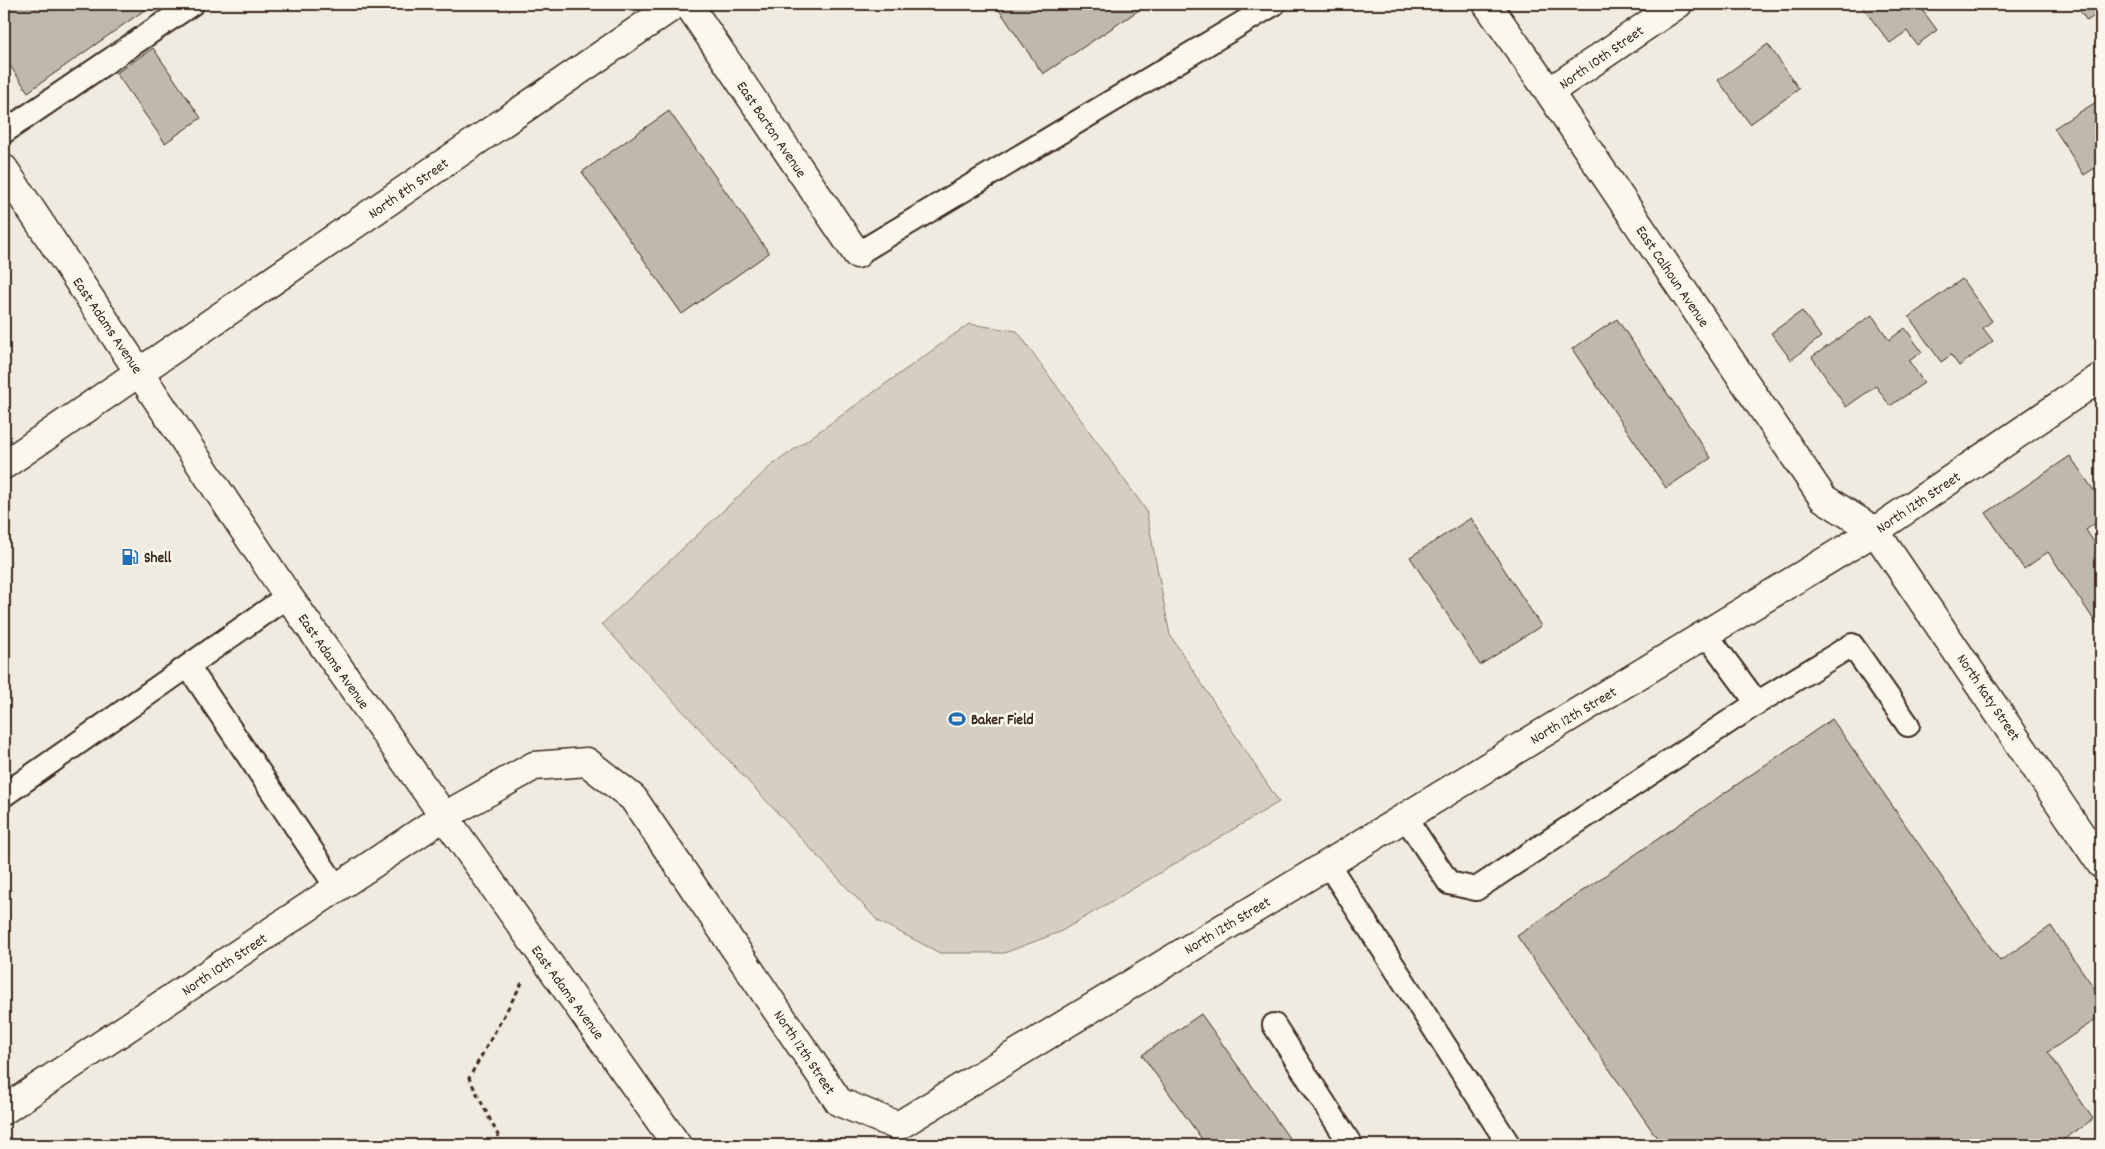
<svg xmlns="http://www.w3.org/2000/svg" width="2105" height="1149" viewBox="0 0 2105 1149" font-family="Dekko,sans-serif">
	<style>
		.green { fill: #d5cec3; stroke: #887c70 }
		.building { fill: #c0b8ad; stroke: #3b2a1e }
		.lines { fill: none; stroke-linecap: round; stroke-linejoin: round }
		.lane-casing { stroke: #3b2a1e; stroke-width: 26 }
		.street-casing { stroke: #3b2a1e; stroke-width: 31 }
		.secondary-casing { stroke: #3b2a1e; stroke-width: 31 }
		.primary-casing { stroke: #3b2a1e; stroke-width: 31 }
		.path { stroke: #3b2a1e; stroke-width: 3; stroke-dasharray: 5 4; stroke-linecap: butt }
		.lane { stroke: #fbf7ec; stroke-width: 22 }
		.street { stroke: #fbf7ec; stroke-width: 28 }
		.secondary { stroke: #fbf7ec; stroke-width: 28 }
		.primary { stroke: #fbf7ec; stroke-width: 28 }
		.labels { text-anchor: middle; stroke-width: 5; stroke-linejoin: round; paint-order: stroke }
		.street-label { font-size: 15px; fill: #3b2a1e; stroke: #fbf7ec }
		.poi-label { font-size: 15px; font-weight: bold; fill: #3b2a1e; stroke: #fbf7ec; text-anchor: start }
	</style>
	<rect width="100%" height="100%" fill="#f0ebe0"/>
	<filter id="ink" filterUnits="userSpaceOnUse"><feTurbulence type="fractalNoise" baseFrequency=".02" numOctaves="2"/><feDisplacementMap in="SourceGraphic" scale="10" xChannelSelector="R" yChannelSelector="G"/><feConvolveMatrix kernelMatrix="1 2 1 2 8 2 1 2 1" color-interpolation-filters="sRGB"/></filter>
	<g filter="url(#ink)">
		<path class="green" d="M969,324L1017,331L1146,510L1170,635L1279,802L1060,932L1004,953H940L878,921L602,624L771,466Z"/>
		<path class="building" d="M4,4H153L28,92L4,57Z
			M995,4H1148L1043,74Z
			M1860,4H1918L1937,30L1917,45L1907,31L1890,43Z
			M2075,4H2101V11L2087,21Z
			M1768,44L1799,89L1750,124L1718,80Z
			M153,48L201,118L165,143L116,73Z
			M2101,99V164L2084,175L2054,128Z
			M669,111L769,253L682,314L582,172Z
			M1962,279L1992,321L1983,328L1993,341L1959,366L1951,355L1941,362L1909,317Z
			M1802,311L1821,337L1791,360L1771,333Z
			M1872,315L1889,340L1905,328L1922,352L1909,361L1924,383L1890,406L1876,386L1846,407L1812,357Z
			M1617,319L1711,458L1666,488L1572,349Z
			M2070,456L2101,501V519L2086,530L2101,553V619L2096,623L2048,552L2024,569L1986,513Z
			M1471,518L1541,626L1480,665L1410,557Z
			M1832,719L2000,961L2051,926L2101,998V1016L2048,1052L2093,1119L2056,1145H1662L1517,936Z
			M1201,1014L1294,1145H1206L1142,1055Z"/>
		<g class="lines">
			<g class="lane-casing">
				<path id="lane" d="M4,132L192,4
					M857,254L1274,4
					M188,666L337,888
					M1757,703L1852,645L1908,725
					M4,795L288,596
					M1405,817L1449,883L1476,889L1757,703L1706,634
					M1328,864L1509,1145
					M1274,1025L1351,1145"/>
			</g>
			<g class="street-casing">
				<path id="street" d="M688,4L857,254
					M1487,4L1549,92L1823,498L1875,531L2101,864
					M1549,92L1678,4
					M4,1110L443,817L534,766L587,762L633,798L839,1102L898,1126L1875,531L2101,377"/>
			</g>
			<g class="secondary-casing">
				<path id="secondary" d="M4,465L676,4"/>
			</g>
			<g class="primary-casing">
				<path id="primary" d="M4,169L288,596L677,1145"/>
			</g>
			<path class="path" d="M503,1145L469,1078L522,983"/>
			<use href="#lane" class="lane"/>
			<use href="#street" class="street"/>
			<use href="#secondary" class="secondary"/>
			<use href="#primary" class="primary"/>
		</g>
	</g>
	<defs>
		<g id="fuel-bare" transform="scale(1.35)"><path d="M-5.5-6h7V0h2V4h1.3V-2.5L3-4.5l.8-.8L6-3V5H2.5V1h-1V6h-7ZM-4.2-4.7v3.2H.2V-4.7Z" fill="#1f6fb2" stroke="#fbf7ec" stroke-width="2.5" paint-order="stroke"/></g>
		<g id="stadium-bare" transform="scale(1.35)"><path d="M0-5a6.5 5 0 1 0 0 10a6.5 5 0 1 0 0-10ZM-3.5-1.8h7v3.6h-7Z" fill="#1f6fb2" stroke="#fbf7ec" stroke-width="2.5" paint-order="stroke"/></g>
	</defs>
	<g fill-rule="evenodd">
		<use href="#fuel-bare" x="130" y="557"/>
		<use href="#stadium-bare" x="957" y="719"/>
	</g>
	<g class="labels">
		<g class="street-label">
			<text transform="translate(1601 57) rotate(-35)" y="5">North 10th Street</text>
			<text transform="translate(772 129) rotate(56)" y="5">East Barton Avenue</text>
			<text transform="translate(408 188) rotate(-35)" y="5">North 8th Street</text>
			<text transform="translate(1673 276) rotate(56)" y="5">East Calhoun Avenue</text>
			<text transform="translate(108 325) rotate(56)" y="5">East Adams Avenue</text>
			<text transform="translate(1918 502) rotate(-34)" y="5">North 12th Street</text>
			<text transform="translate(334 661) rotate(55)" y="5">East Adams Avenue</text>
			<text transform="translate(1989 697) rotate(56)" y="5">North Katy Street</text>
			<text transform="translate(1573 715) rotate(-31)" y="5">North 12th Street</text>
			<text transform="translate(1227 925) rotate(-31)" y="5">North 12th Street</text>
			<text transform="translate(224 964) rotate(-34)" y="5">North 10th Street</text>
			<text transform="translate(568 992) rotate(54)" y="5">East Adams Avenue</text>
			<text transform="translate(805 1052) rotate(56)" y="5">North 12th Street</text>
		</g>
		<g class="poi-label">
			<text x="144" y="562">Shell</text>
			<text x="971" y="724">Baker Field</text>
		</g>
	</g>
	<rect width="2105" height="1149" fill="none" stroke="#fbf7ec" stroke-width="20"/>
	<rect x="10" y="10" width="2085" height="1129" fill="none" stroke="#3b2a1e" stroke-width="2" filter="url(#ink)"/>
</svg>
